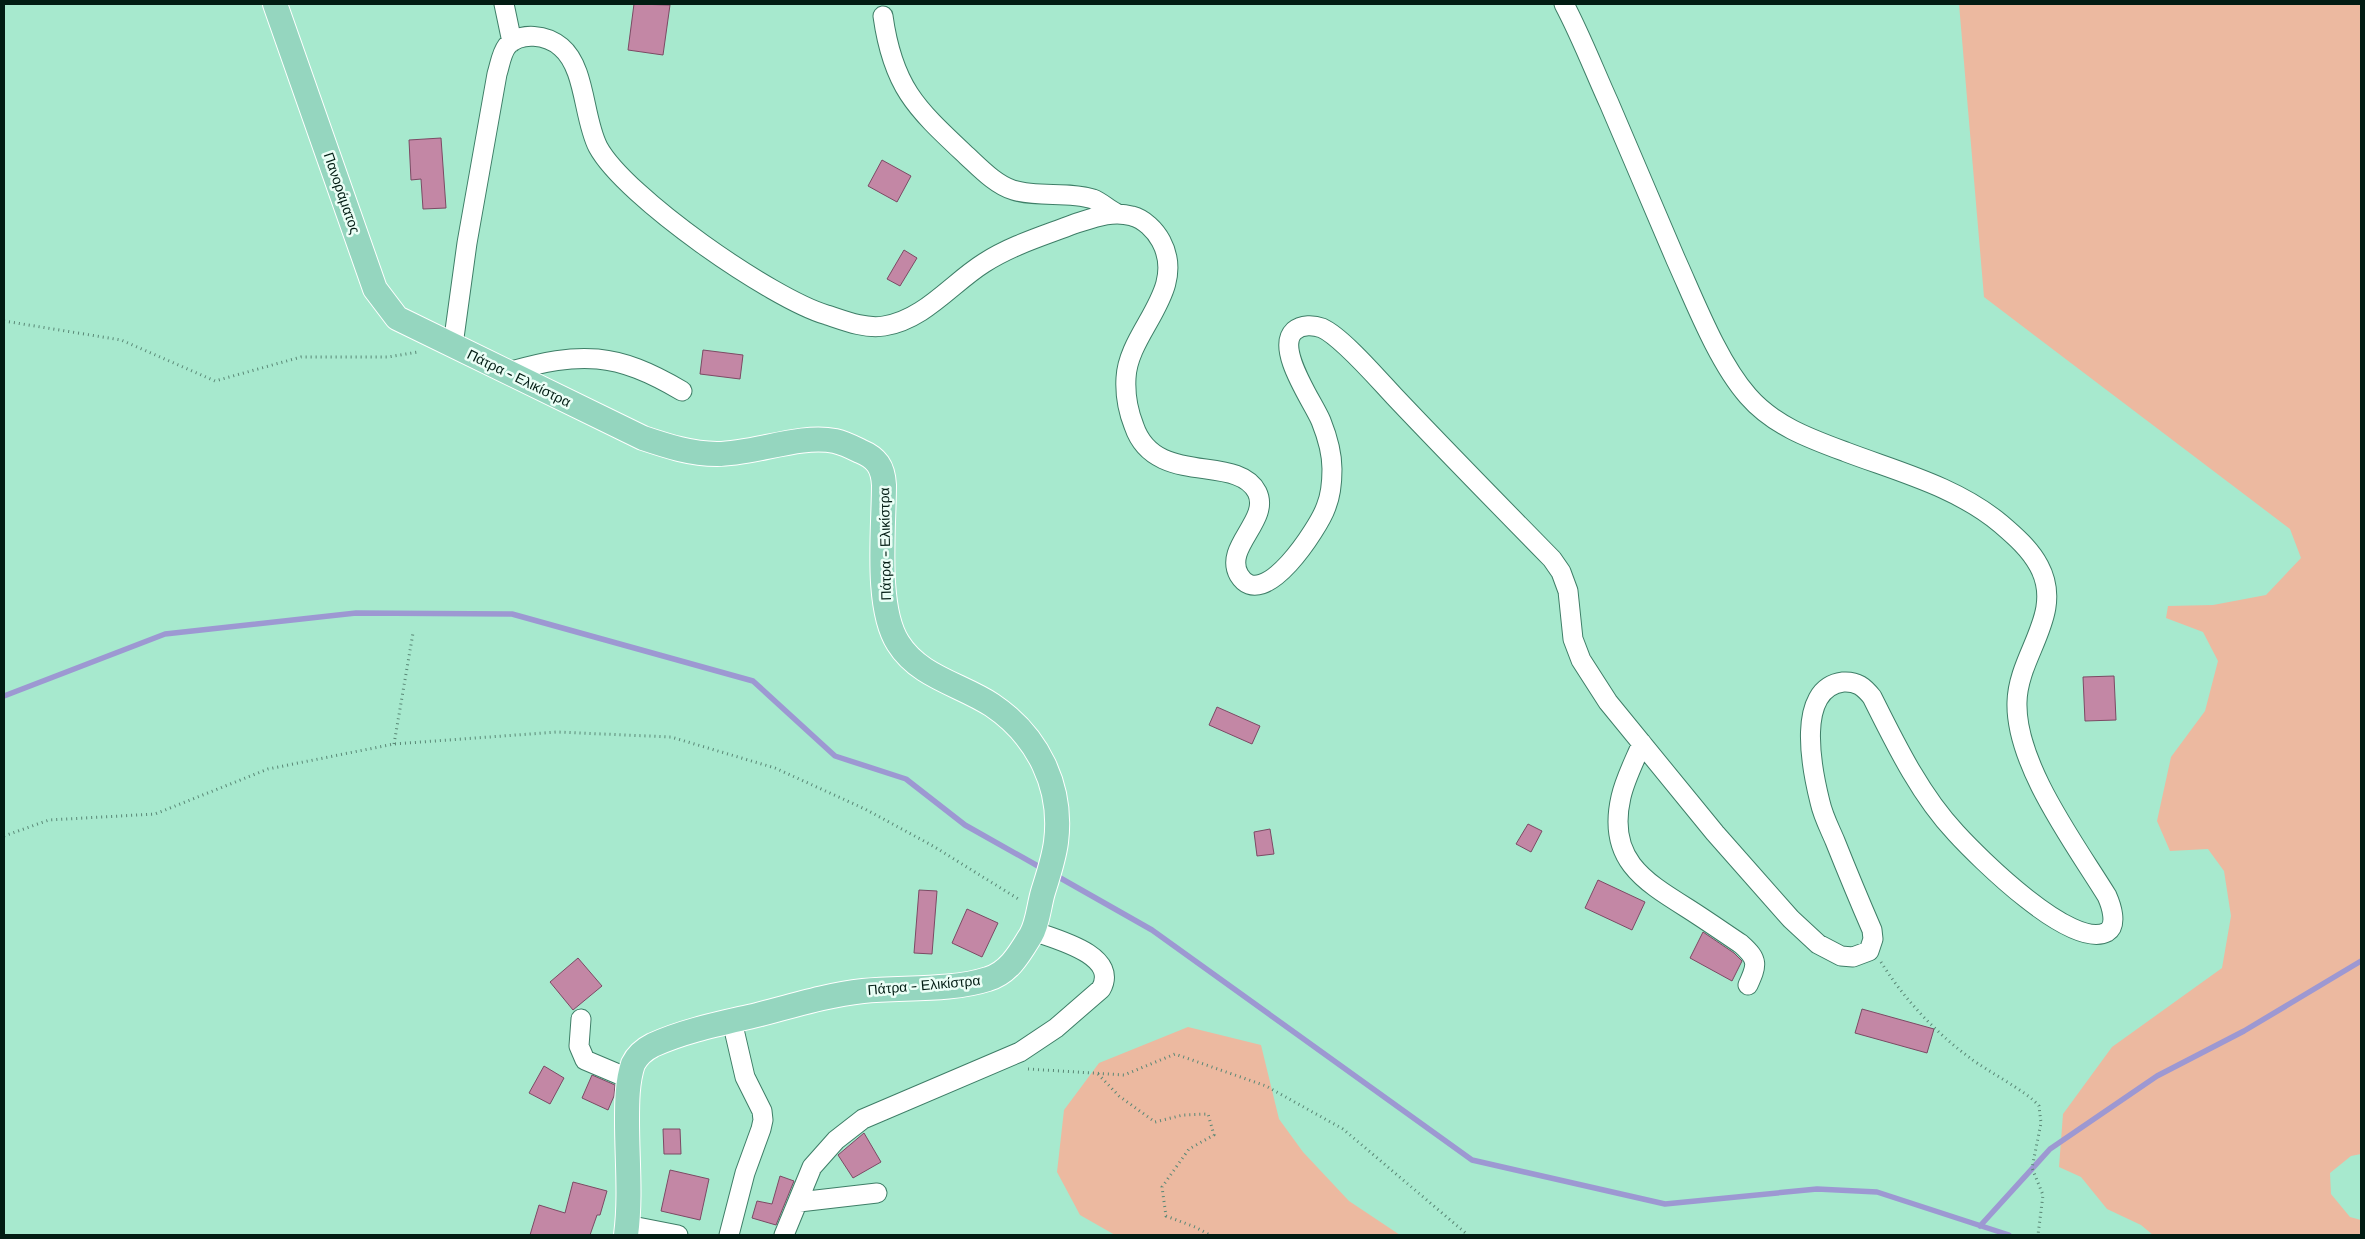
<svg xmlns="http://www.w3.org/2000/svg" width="2365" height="1239" viewBox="0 0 2365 1239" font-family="Rubik,sans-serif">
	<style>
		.green { fill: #ecb9a0 }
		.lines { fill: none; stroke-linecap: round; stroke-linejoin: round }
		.stream { stroke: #9d98d2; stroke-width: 5.5 }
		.building { fill: #c387a5; stroke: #7c4a64 }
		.minor-casing { stroke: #3e7e67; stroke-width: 21 }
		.major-casing { stroke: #fff; stroke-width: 26 }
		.path { stroke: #598775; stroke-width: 3; stroke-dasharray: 1 4; stroke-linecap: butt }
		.minor { stroke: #fff; stroke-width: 19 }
		.major { stroke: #95d6bf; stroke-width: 24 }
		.labels { text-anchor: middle; stroke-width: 5; stroke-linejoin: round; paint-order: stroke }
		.street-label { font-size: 14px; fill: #021c13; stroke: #ebfef6 }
	</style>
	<rect width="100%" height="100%" fill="#a7e9ce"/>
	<path class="green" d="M1959,4H2361V1154L2351,1156L2330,1173L2331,1194L2350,1217L2361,1220V1235H2153L2141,1225L2107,1209L2081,1177L2059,1167L2063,1114L2112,1047L2222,968L2231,916L2224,871L2208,849L2170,851L2157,821L2171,757L2205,711L2218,661L2203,632L2166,618L2168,606L2213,605L2266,595L2301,558L2290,529L1984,297Z
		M1188,1027L1261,1045L1279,1119L1303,1152L1349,1201L1400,1235H1115L1080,1215L1057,1172L1064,1110L1099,1063Z"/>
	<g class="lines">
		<path class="stream" d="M4,696L165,634L356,613L512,614L753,681L835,756L906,779L965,825L1045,870
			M1055,875L1152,930L1472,1160L1665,1204L1817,1189L1877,1192L2009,1235
			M1980,1226L2050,1149L2157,1076L2244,1031L2361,961"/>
	</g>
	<path class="building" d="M634,4L670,5L663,55L628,50Z
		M441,138L446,208L423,209L421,179L411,180L409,140Z
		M882,160L911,176L897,202L868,186Z
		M904,250L917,258L900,286L887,279Z
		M703,350L743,355L740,379L700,374Z
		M2114,676L2116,720L2085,721L2083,677Z
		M1217,707L1260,726L1252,744L1209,725Z
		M1528,824L1542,831L1531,852L1516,844Z
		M1270,829L1274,854L1257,856L1254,832Z
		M1598,880L1645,902L1632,930L1585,908Z
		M919,890L937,891L932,954L914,953Z
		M967,909L998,923L982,957L952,943Z
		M1703,932L1734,953L1742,961L1732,981L1690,958Z
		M578,958L602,986L573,1010L550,982Z
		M1862,1009L1934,1029L1927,1053L1855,1033Z
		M544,1066L564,1078L550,1104L529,1093Z
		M592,1075L615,1085L614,1096L608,1110L582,1098Z
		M663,1129H680L681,1154H664Z
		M864,1133L881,1162L853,1178L838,1155Z
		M670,1170L709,1179L700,1220L661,1211Z
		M780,1176L794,1181L776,1225L752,1218L757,1201L772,1204Z
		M573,1182L607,1191L600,1215H597L590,1235H530L539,1205L565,1213Z"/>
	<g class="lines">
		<g class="minor-casing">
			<path id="minor" d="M504,4L512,42
				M883,16C893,88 917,109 967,156C980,168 996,185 1013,190C1038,198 1068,191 1093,199C1101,202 1108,209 1116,213
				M453,345L467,243L497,74C500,65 501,54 507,46C521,31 547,35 561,47C586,68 583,118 598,147C625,197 772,299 827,315C845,321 865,329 884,326C924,320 952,283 984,263C1012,245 1043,236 1074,224C1093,218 1112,210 1132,216C1144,219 1155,230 1161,241C1188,291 1128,331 1126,378C1125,395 1128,411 1134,426C1155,488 1237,453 1257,492C1271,520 1223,547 1239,575C1263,615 1319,527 1326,507C1331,495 1332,482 1332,469C1332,452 1327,436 1321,421C1313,402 1275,349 1294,331C1302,324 1314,325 1322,328C1342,337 1378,379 1394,396C1446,451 1499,505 1552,559L1561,572L1568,591L1573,639L1581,660L1608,702L1715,833L1791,919L1818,944L1841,956L1853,957L1869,951L1873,939L1872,930C1859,900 1847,871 1835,841C1830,829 1823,816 1820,802C1812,770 1795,688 1843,682C1857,681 1864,687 1872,697C1895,743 1920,795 1956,833C1978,857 2072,951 2107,932C2118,925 2111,905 2107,896C2075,844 2015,764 2017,702C2018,654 2065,614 2039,566C2030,549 2015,536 2001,524C1957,487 1899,472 1846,452C1811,439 1774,426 1748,396C1718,362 1695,302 1676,260C1654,208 1631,155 1609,103C1594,70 1581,36 1564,4
				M508,372C581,351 616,352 682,391
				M1642,743C1635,760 1625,779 1621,797C1607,858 1642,880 1687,908C1706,920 1723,932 1741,944C1759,960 1757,965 1748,985
				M581,1019L579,1046L585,1060L630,1079
				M799,1202L877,1193
				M627,1225L678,1235
				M729,1235L745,1173L761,1129L763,1120L762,1111L745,1077L732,1021
				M784,1235L812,1167L836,1140L863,1119L1020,1052L1056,1028L1101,989C1120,955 1055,939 1033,931"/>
		</g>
		<g class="major-casing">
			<path id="major" d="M275,4L375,289L397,318L643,438C667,446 691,454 717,454C755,454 799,434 835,441C844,443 852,447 860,451C877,458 883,467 884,485C884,528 875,607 898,643C919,677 960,684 992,705C1038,736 1063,787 1056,842C1054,858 1048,876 1043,892C1039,905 1038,923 1031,935C1020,953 1009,973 988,979C951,991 903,987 863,991C827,995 792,1006 757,1015C723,1023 686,1030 653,1045C645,1049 637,1056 633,1064C627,1082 627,1103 627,1121C627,1159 631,1198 626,1235"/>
		</g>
		<path class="path" d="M4,321L121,340L215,381L301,357H388L418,352
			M394,744L413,633
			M4,836L49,820L155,814L268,769L394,744L557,732L671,737L775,768L865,809L933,846L1020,900
			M1881,962C1904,999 1935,1032 1970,1058C1987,1071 2028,1092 2039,1106L2041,1123L2032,1168L2043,1195L2038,1235
			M1028,1069L1124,1075L1175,1054L1266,1086L1343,1129L1468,1235
			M1098,1074L1119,1096L1155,1122L1183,1115L1208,1114L1214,1135L1189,1149L1162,1187L1166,1216L1195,1227L1210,1235"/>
		<use href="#minor" class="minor"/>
		<use href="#major" class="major"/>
	</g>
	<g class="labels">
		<g class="street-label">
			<text transform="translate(342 193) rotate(71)" y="5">Πανοράματος</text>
			<text transform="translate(519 378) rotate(26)" y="5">Πάτρα - Ελικίστρα</text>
			<text transform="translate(885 544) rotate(-91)" y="5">Πάτρα - Ελικίστρα</text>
			<text transform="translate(924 985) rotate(-5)" y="5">Πάτρα - Ελικίστρα</text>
		</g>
	</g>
	<rect width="2365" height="1239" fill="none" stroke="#021c13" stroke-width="10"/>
</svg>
